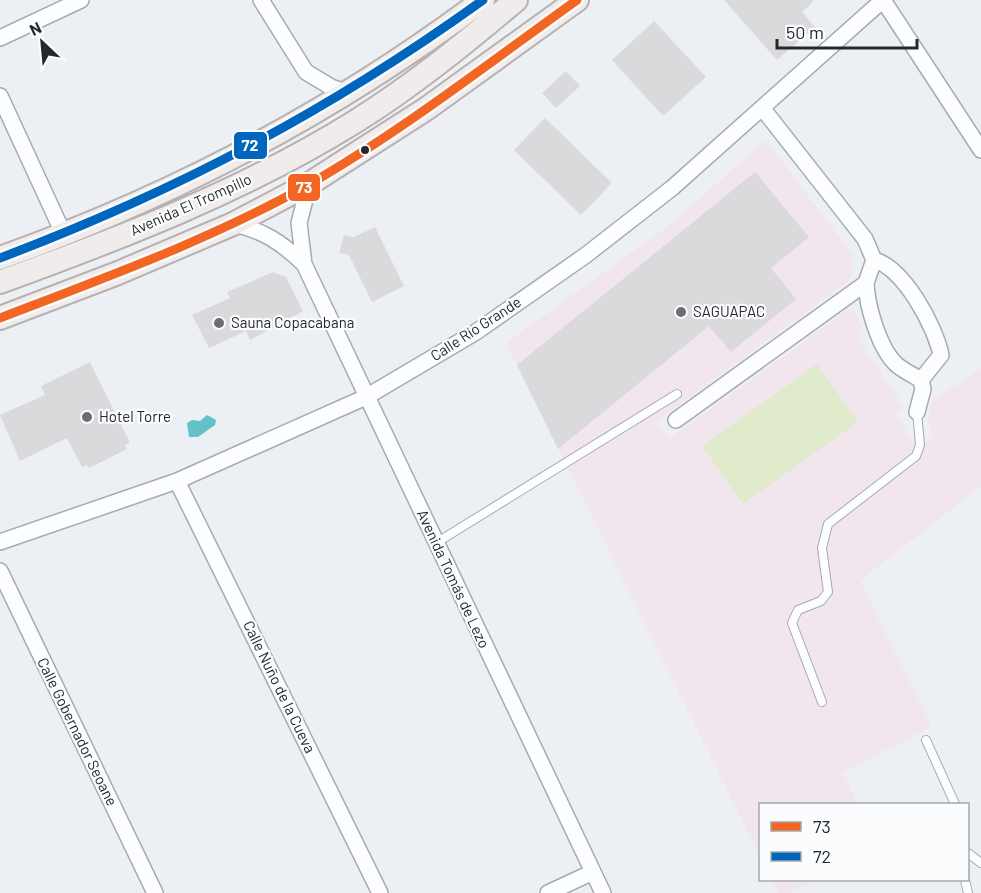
<svg xmlns="http://www.w3.org/2000/svg" width="981" height="893" viewBox="0 0 981 893" font-family="Barlow,sans-serif">
	<style>
		.industrial { fill: #f1e6ed }
		.green { fill: #dfebcb }
		.water { fill: #62c2c6 }
		.building { fill: #dad9db }
		.lines { fill: none; stroke-linecap: round; stroke-linejoin: round }
		.service-casing { stroke: #a7aaae; stroke-width: 10 }
		.minor-casing { stroke: #a7aaae; stroke-width: 18 }
		.primary-casing { stroke: #b8b1b2; stroke-width: 26 }
		.service { stroke: #fcfdfe; stroke-width: 8 }
		.minor { stroke: #fcfdfe; stroke-width: 15 }
		.primary { stroke: #f0ecec; stroke-width: 22 }
		.bus-1-casing { stroke: #fafcfe; stroke-width: 14 }
		.bus-2-casing { stroke: #fafcfe; stroke-width: 14 }
		.bus-1 { stroke: #f26522; stroke-width: 9 }
		.bus-2 { stroke: #0065bd; stroke-width: 9 }
		.bus-dot { fill: #26292c; stroke: #fafcfe; stroke-width: 2 }
		.poi-dot { fill: #6b6f72; stroke: #fafcfe; stroke-width: 2 }
		.labels { text-anchor: middle; stroke-width: 4.5; stroke-linejoin: round; paint-order: stroke }
		.street-label { font-size: 15px; fill: #26292c; stroke: #fafcfe }
		.poi-label { font-size: 15px; fill: #26292c; stroke: #fafcfe; text-anchor: start }
		.line-badge { stroke: #fafcfe; stroke-width: 2 }
		.badge-label { font-size: 16px; text-anchor: middle; font-weight: bold; fill: #fff }
	</style>
	<rect width="100%" height="100%" fill="#ecf0f5"/>
	<path class="industrial" d="M766,140L853,255L851,279L657,421L669,439L849,309L856,313L862,327L858,338L904,407L896,413L914,444L920,445L933,438L928,420L932,400L981,369V486L860,581L932,727L843,772L858,804H760V857L506,343L668,226Z
		M772,880H816L790,893H778Z"/>
	<path class="green" d="M817,364L858,422L743,504L702,446Z"/>
	<path class="water" d="M207,415L216,420L215,425L198,437H189L187,423L192,420L200,421Z"/>
	<path class="building" d="M724,0H812L813,2L802,12L815,27L777,60Z
		M654,21L706,77L663,116L612,60Z
		M566,71L580,86L556,108L542,93Z
		M545,118L612,183L581,215L514,150Z
		M755,172L809,237L771,268L796,299L731,352L709,326L558,449L517,365Z
		M375,227L404,286L372,302L349,255L339,253L344,235L354,237Z
		M273,272L286,277L303,311L250,340L246,331L209,348L192,315L230,298L227,292Z
		M90,362L130,443L125,445L127,449L89,468L87,465L82,467L67,438L20,461L0,415L45,395L41,386Z"/>
	<g class="lines">
		<g class="service-casing">
			<path id="service" d="M436,543L677,394
				M822,702L792,623L798,610L821,601L828,592L822,548L828,524L916,456L920,445L917,412
				M926,740L955,804
				M968,853L981,863
				M965,880L968,893"/>
		</g>
		<g class="minor-casing">
			<path id="minor" d="M261,0L306,72L331,87L349,93
				M883,0L981,150
				M0,38L81,0
				M0,96L64,235
				M309,184L299,223L304,264L603,893
				M233,224C263,230 282,243 304,264
				M874,260C904,268 935,326 941,355L921,380
				M866,283C867,306 879,349 897,365C904,371 913,375 921,380L923,389L917,412
				M676,420L866,283L874,260L865,239L763,109
				M177,481L380,893
				M0,542L177,481L366,397L476,332L586,255L672,188L883,0
				M0,571L155,893
				M548,893L593,872"/>
		</g>
		<g class="primary-casing">
			<path id="primary" d="M0,258C174,196 335,111 483,0
				M0,282C121,238 243,191 353,123C411,87 464,44 516,0
				M0,318L118,273L233,224L309,184L426,109L577,0"/>
		</g>
		<use href="#service" class="service"/>
		<use href="#minor" class="minor"/>
		<use href="#primary" class="primary"/>
		<g class="bus-1-casing">
			<path id="bus-1" d="M0,318C104,278 210,240 308,185C402,131 489,63 577,0"/>
		</g>
		<g class="bus-2-casing">
			<path id="bus-2" d="M0,258C177,191 329,111 483,0"/>
		</g>
		<use href="#bus-1" class="bus-1"/>
		<use href="#bus-2" class="bus-2"/>
	</g>
	<circle class="bus-dot" cx="365" cy="150" r="5"/>
	<g class="poi-dot">
		<circle cx="681" cy="312" r="6"/>
		<circle cx="219" cy="323" r="6"/>
		<circle cx="87" cy="417" r="6"/>
	</g>
	<g class="labels">
		<g class="street-label">
			<text transform="translate(191 205) rotate(-24)" y="5">Avenida El Trompillo</text>
			<text transform="translate(476 329) rotate(-33)" y="5">Calle Río Grande</text>
			<text transform="translate(453 579) rotate(65)" y="5">Avenida Tomás de Lezo</text>
			<text transform="translate(279 687) rotate(64)" y="5">Calle Nuño de la Cueva</text>
			<text transform="translate(77 732) rotate(64)" y="5">Calle Gobernador Seoane</text>
		</g>
		<g class="poi-label">
			<text x="693" y="317">SAGUAPAC</text>
			<text x="231" y="328">Sauna Copacabana</text>
			<text x="99" y="422">Hotel Torre</text>
		</g>
	</g>
	<g class="line-badge">
		<rect x="233" y="131" width="35" height="29" rx="6" fill="#0065bd"/>
		<rect x="287" y="173" width="34" height="29" rx="6" fill="#f26522"/>
	</g>
	<g class="badge-label">
		<text x="250" y="151">72</text>
		<text x="304" y="193">73</text>
	</g>
	<rect x="759" y="803" width="210" height="78" fill="#fafcfe" stroke="#a5a8aa" stroke-width="1.5"/>
	<rect x="771" y="822" width="30" height="9" fill="#f26522" stroke="#a5a8aa" stroke-width="1.5"/>
	<text x="813" y="833" font-size="18" fill="#26292c">73</text>
	<rect x="771" y="852" width="30" height="9" fill="#0065bd" stroke="#a5a8aa" stroke-width="1.5"/>
	<text x="813" y="863" font-size="18" fill="#26292c">72</text>
	<g transform="translate(42 42) rotate(334)" stroke="#fafcfe" stroke-width="4.5" paint-order="stroke">
	<path d="M0-4.5L10 22L0 15L-10 22Z" fill="#26292c"/>
	<text y="-9" font-size="16" font-weight="bold" text-anchor="middle" fill="#26292c">N</text>
	</g>
	<path d="M777 39v9h140v-9" fill="none" stroke="#26292c" stroke-width="3"/>
	<text x="786" y="39" font-size="18" fill="#26292c" stroke="#fafcfe" stroke-width="4.5" paint-order="stroke">50 m</text>
</svg>
